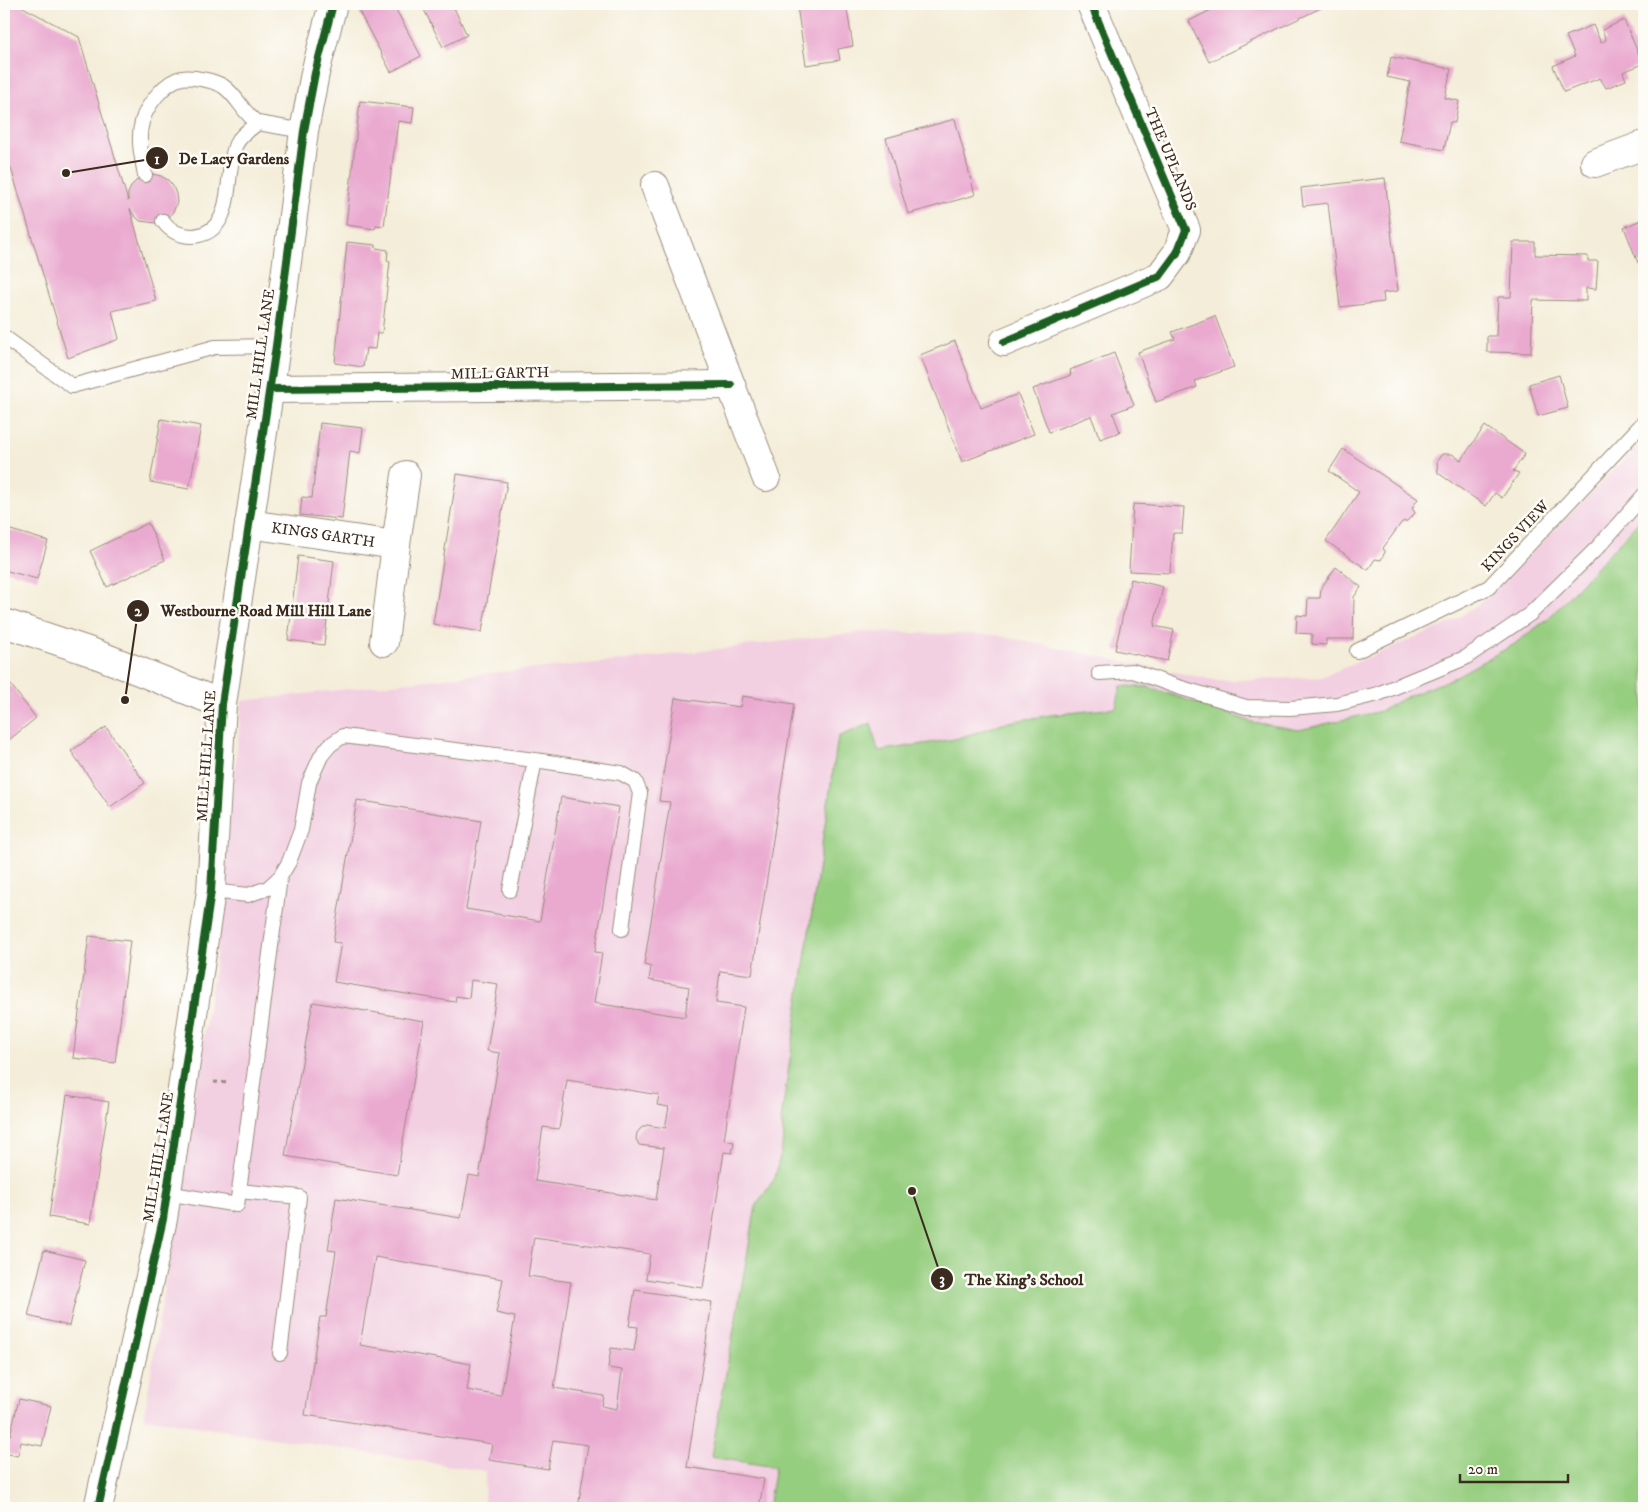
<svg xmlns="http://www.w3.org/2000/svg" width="1648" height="1512" viewBox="0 0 1648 1512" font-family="'IM FELL DW Pica',serif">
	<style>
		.built { fill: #f2cfe1 }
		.green { fill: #96ce80; stroke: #687c4f }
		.building { fill: #eaaad0; fill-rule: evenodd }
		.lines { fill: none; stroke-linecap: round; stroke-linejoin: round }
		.lane-casing { stroke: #988c7c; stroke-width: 16 }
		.street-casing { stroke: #988c7c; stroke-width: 30 }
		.path { stroke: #988c7c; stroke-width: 3; stroke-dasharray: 4 4; stroke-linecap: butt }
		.lane { stroke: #fff; stroke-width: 14 }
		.street { stroke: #fff; stroke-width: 28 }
		.cycleway-casing { stroke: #fdfcf7; stroke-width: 11 }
		.cycleway { stroke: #1b5e20; stroke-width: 8 }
		.labels { text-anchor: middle; stroke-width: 5; stroke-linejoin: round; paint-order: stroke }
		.street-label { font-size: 15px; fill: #3b2a1e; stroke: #fdfcf7 }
		.leader { fill: none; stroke: #3b2a1e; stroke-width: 2 }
		.callout-dot { fill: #3b2a1e; stroke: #fdfcf7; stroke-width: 2 }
		.mark-label { font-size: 15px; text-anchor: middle; font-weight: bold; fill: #fff }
		.callout-label { font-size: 16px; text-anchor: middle; font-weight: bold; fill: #3b2a1e; stroke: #fdfcf7; stroke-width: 5; stroke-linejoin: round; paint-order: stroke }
	</style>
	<rect width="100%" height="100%" fill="#fdfcf7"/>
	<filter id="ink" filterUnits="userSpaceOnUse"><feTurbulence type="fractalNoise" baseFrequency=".02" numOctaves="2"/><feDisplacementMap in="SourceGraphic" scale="10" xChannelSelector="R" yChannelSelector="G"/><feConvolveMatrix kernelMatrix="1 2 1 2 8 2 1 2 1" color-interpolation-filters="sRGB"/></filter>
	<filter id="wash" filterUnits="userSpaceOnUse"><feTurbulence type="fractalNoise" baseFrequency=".0096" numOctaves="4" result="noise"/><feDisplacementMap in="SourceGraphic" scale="20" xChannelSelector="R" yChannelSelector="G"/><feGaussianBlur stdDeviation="1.12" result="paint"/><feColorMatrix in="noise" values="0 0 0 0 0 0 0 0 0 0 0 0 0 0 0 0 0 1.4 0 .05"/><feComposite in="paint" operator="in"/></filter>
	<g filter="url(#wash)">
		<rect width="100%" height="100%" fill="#f4edd9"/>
		<path class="built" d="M1644,439V1508H484L485,1471L144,1418L215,964L242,701L481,674L619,661L862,632L995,635L1214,680H1246L1322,677L1452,622L1486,599Z"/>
		<path class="green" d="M1644,516V1508H768L775,1467L711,1457L756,1206L775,1178L784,1136L781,1120L838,737L871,723L878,751L955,739L1009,722L1051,715L1116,708L1121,686L1149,687L1252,722L1299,730L1381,711L1408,696L1449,680L1513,645L1549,618Z"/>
		<g id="blocks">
			<path class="building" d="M4,4H17L79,37L128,201V193L132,185L138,179L145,175L152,174L161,176L168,180L173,186L176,194L177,202L174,210L170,216L156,223L140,221L134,215L130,209L156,301L112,311L119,339L68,358L4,145Z
				M355,4H393L421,56L391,72Z
				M421,4H462L454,8L467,35L443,47Z
				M817,4H846L853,46L838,49L840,60L806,65L797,6Z
				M1223,4H1329L1209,62L1189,21Z
				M1624,20L1643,64L1623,72L1626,80L1606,88L1600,78L1564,92L1553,66L1575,56L1566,36L1593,25L1601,43L1606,40L1602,30Z
				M1391,57L1451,69L1445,98L1459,101L1455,123L1450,122L1444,150L1399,141L1410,82L1387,77Z
				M360,101L414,107L412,123L398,121L384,226L376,225L375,229L346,225Z
				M955,119L975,195L908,214L886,138Z
				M1385,178L1398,291L1383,293L1384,302L1340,307L1328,203L1303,206L1301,188Z
				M1644,219V261L1638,263L1624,227Z
				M347,242L376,245V248L388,250L387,261L390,262L382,333H377L375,349L366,348L363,367L335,363Z
				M1513,242H1535V255L1588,256V261H1598L1596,289L1586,288V301L1533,300L1531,353L1487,352V336H1496L1498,297H1511Z
				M1215,316L1234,367L1195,381L1197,387L1156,402L1138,352L1175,339L1172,332Z
				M955,341L981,408L1018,394L1034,434L962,462L920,355Z
				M1114,353L1134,405L1113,413L1120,432L1100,439L1091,416L1049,432L1033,389L1071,375L1070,370Z
				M1559,375L1568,408L1538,416L1529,384Z
				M161,419L201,426L189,489L150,482Z
				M320,423L363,428L360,453L350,451L342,519L300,515L302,497L312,498Z
				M1485,426L1525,454L1513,471L1519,473L1502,498L1495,493L1486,506L1438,473L1437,461L1442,454H1452L1461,460Z
				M1343,449L1418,499L1412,508L1415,513L1407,521L1402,522L1383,548L1385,552L1381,560L1375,559L1368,570L1326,541L1359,492L1329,471Z
				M457,474L507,482L482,632L433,624Z
				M1133,504L1184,507L1182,533H1173L1170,573L1129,571Z
				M148,523L165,560L107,587L90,551Z
				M4,528L48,541L37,579L4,570Z
				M298,556L334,561L324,645L288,640Z
				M1336,567L1361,587L1354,597L1353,639H1326V645L1312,644V634L1296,633L1297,615L1307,616L1308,598H1320L1321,588Z
				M1131,579L1163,587L1154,626L1174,630L1167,661L1115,650Z
				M11,685L36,718L4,744V690Z
				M742,696L794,704L752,975L720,971L716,1003L744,1007L724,1140L734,1142L732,1153L724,1152L703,1288L646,1279L650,1254L534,1237L528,1276L571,1282L554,1388L604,1396L602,1406L617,1409L622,1370L608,1368L611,1348L634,1351L638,1327L629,1326L635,1290L712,1302L687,1467L764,1479L759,1508H578L588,1445L553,1440L548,1469L489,1460L492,1444L305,1415L320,1317H326L336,1251L328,1250L336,1198L461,1218L469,1175L479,1177L500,1053L487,1051L498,984L471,980L469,998L456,996L455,1002L334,982L341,943L333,942L357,800L481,821L466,909L540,921L561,797L619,807L595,952L602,953L594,1003L685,1017L689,987L649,980L651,967L644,965L670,802L659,801L675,698L740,707ZM567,1080L659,1095L657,1105L669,1107L665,1128L647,1125L641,1128L637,1133L636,1139L639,1145L664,1148L656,1200L535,1181L543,1127L559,1129ZM375,1257L503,1279L496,1313L515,1317L501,1396L467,1390L471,1364L360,1345Z
				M106,727L145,783L110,807L71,751Z
				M89,936L130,941L115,1063L73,1058Z
				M313,1002L424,1021L397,1175L285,1156Z
				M67,1095L109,1102L90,1224L49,1217Z
				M44,1250L85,1260L69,1326L28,1316Z
				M19,1399L51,1406L42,1446L21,1442L18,1456L4,1453V1433L10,1435Z"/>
		</g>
	</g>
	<g filter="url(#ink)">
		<use href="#blocks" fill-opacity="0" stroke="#988c7c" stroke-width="1"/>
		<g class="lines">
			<g class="lane-casing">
				<path id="lane" d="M145,175C142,158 137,139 142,122C146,106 165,81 182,78C192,76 215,81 223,86C238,96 243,114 258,123L304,131
					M163,221C170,231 180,236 192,236C238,233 223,175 236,144C241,135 250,129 258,123
					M4,337L72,386L215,347L276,346
					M1357,651L1489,587L1644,422
					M1099,673L1133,671L1178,687L1246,707L1290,708L1337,704L1378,694L1465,658L1530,614L1599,546L1644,495
					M535,760L621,773L635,781L640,793L622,929
					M211,891L248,895L268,888L280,877L289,862L301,830L309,783L321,756L330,745L343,736L535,760L510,890
					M167,1193L237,1205L239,1191
					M280,1353L299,1197L239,1191L280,877"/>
			</g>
			<g class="street-casing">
				<g id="street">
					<path d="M1595,163L1644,145"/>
					<path d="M655,186L766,477"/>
					<path d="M1004,342L1160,276L1177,253L1186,230L1091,4"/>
					<path d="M270,389L731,385"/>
					<path id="s1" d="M249,524L396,545L406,475"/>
					<path d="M4,623L91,652L222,704"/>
					<path d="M384,642L396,545"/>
					<path d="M98,1508L163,1219L211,891L222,704L276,346L304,131L315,73L333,4"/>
				</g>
			</g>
			<path class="path" d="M214,1082L228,1083"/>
			<use href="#lane" class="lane"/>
			<use href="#street" class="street"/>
			<g class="cycleway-casing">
				<path id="cycleway" d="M1004,342L1160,276L1177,253L1186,230L1091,4
					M270,389L731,385
					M98,1508L163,1219L211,891L222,704L276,346L304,131L315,73L333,4"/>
			</g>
			<use href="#cycleway" class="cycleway"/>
		</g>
	</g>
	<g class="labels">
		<g class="street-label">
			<text transform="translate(1171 159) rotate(67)" y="5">THE UPLANDS</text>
			<text transform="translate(260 354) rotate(-82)" y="5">MILL HILL LANE</text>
			<text transform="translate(500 373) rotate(-1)" y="5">MILL GARTH</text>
			<text dy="5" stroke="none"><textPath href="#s1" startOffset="75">KINGS GARTH</textPath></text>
			<text transform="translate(1515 536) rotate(-47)" y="5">KINGS VIEW</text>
			<text transform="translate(206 756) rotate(-86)" y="5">MILL HILL LANE</text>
			<text transform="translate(158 1157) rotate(-81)" y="5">MILL HILL LANE</text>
		</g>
	</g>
	<path class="leader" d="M66 173L157 158M125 700L138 611M912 1191L942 1279"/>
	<g class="callout-dot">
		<circle cx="66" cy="173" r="5"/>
		<circle cx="125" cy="700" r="5"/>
		<circle cx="912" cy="1191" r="5"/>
		<circle cx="157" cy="158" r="12"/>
		<circle cx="138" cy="611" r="12"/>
		<circle cx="942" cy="1279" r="12"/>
	</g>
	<g class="mark-label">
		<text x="157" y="164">1</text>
		<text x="138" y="616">2</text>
		<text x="942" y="1284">3</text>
	</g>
	<g class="callout-label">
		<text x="234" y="164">De Lacy Gardens</text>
		<text x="266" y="616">Westbourne Road Mill Hill Lane</text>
		<text x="1024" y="1285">The King's School</text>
	</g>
	<rect width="1648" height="1512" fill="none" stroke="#fdfcf7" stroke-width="20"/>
	<path d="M1460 1474v8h108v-8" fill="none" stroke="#3b2a1e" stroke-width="2.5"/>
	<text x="1468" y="1474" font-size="15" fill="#3b2a1e" stroke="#fdfcf7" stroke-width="4" paint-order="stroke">20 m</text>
</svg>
